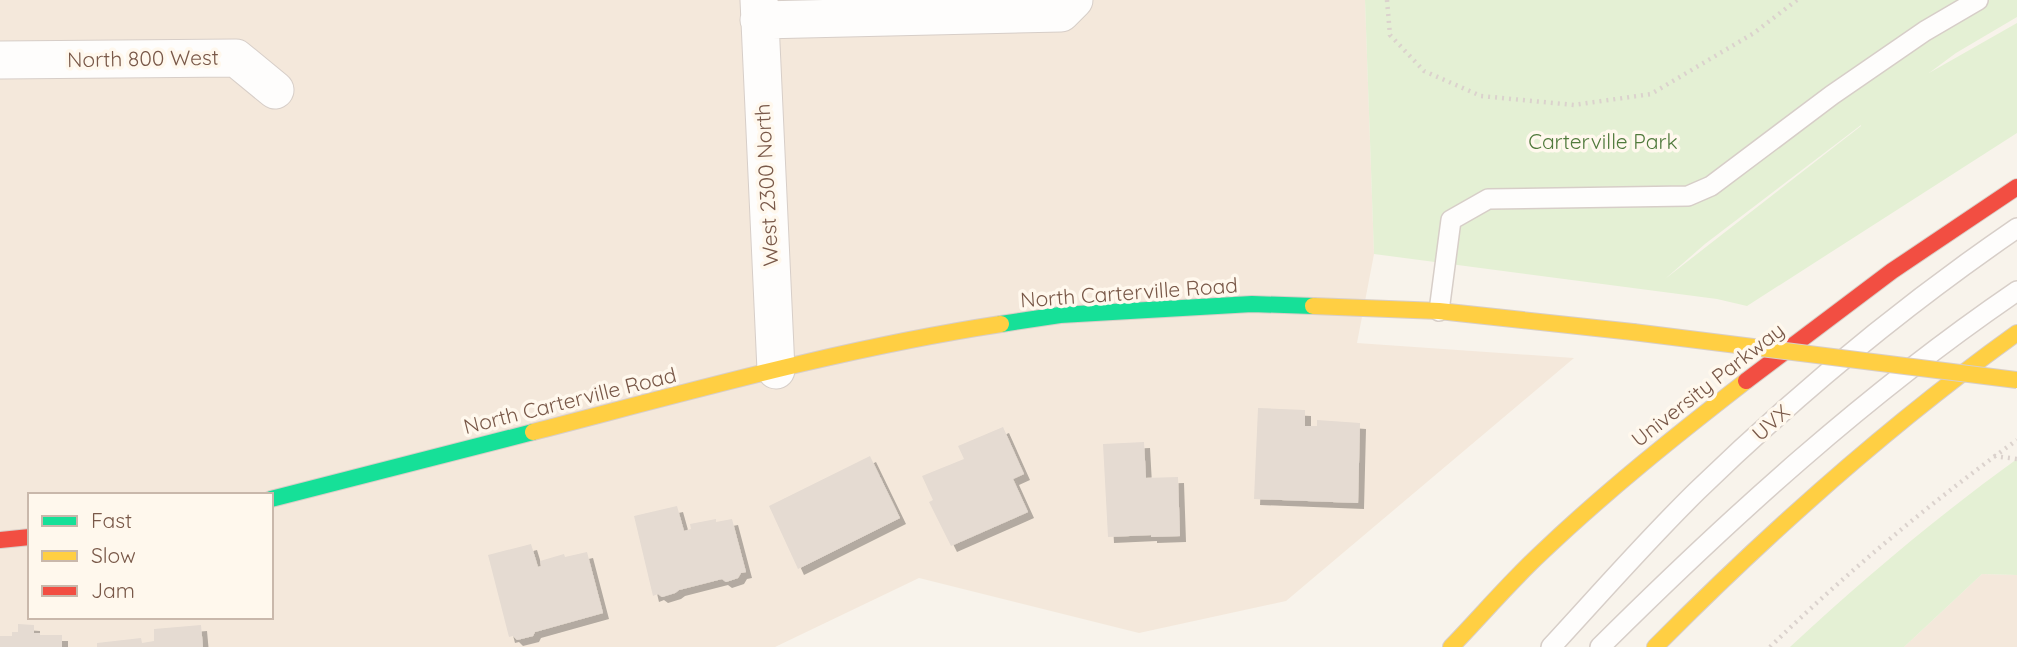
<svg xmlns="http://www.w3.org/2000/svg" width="2017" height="647" viewBox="0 0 2017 647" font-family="Quicksand,sans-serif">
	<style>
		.residential { fill: #f4e8db; fill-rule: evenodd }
		.green { fill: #e4f0d4; fill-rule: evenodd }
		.building { fill: #e5dbd2; filter: url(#shadow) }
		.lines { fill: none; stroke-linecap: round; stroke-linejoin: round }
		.lane-casing { stroke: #d7cec8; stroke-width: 22 }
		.street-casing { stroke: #d7cec8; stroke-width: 39 }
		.fast-casing { stroke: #d8cec7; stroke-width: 18 }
		.slow-casing { stroke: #d8cec7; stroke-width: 18 }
		.jam-casing { stroke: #d8cec7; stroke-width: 18 }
		.path { stroke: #dbd2cd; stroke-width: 4.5; stroke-dasharray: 2 5; stroke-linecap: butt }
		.lane { stroke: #fefdfc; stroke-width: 19 }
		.street { stroke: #fefdfc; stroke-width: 37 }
		.fast { stroke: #16e098; stroke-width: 16 }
		.slow { stroke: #ffcf43; stroke-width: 16 }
		.jam { stroke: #f24e42; stroke-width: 16 }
		.slow-bridge-casing { stroke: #d8cec7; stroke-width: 18; stroke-linecap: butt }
		.slow-bridge { stroke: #ffcf43; stroke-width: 16 }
		.labels { text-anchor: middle; stroke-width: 7; stroke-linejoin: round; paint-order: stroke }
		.street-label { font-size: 21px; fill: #795848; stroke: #fff8ed }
		.park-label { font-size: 21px; fill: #507a3c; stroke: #fff8ed }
	</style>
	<defs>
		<filter id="shadow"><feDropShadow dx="6" dy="6" stdDeviation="0" flood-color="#0004"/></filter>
	</defs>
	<rect width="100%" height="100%" fill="#f8f3eb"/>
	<path class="residential" d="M0,0H1365L1374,254L1357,343L1574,358L1286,601L1139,633L919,578L775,647H0ZM30,495H271V617H30Z
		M1982,574L2017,575V647H1904Z"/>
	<path class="green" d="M1365,0H2017V17L1956,53L1929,73L2017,23V133L1747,306L1717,299L1374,254ZM1861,125V126L1665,279L1705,244Z
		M2017,459V575L1982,574L1904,647H1790C1862,580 1938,516 2017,459Z"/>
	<path class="building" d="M1258,408L1305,410V426H1317V420L1360,423L1358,503L1254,499Z
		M1003,427L1024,474L1013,479L1028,512L951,546L929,502L933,500L922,476L964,459L958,446Z
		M1144,442L1146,478L1178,477L1180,536L1151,537V535L1108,537L1103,444Z
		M870,456L900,518L798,569L769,506Z
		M677,506L684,531L691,529L690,524L716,519V522L732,519L746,572L741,573L738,578L726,582L722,579L679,590L675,593L662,597L658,594L653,596L634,516Z
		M531,544L538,567L541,566L540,561L564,554L565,557L587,552L603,613L535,632L533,636L517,640L513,636L509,637L488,555Z
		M18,624L34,625V633H40V635H62V647H0V636H12V632H18Z
		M201,625L203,647H97V643L141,638L142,643L154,641V629Z"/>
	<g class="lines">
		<g class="lane-casing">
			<path id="lane" d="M1439,311L1451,220L1488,199L1688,196L1711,186L1832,95L1925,31L1978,0
				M1551,647C1599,595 1646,541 1697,491C1796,395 1903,306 2017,228
				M1600,647C1730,518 1866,394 2017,291"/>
		</g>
		<g class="street-casing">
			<path id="street" d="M759,0L776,370
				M759,20L1061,13L1074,0
				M0,60L236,58L275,90"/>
		</g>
		<g class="fast-casing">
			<path id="fast" d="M1001,324L1060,315L1252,304L1313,306
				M271,499L533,432"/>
		</g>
		<g class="slow-casing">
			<path id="slow" d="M1313,306L1439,311L1633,332
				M533,432C688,392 843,348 1001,324
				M1451,647C1481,616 1509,583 1540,554C1605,492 1675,436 1746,381
				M1655,647C1768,533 1886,427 2017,333"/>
		</g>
		<g class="jam-casing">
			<path id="jam" d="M1746,381L1892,271L2017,187
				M0,540L30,537"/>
		</g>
		<path class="path" d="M1387,0L1390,35L1424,71L1481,96L1574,105L1651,94L1754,33L1797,0
			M1994,456L2017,459
			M1770,647C1847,572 1930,503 2017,440"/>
		<use href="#lane" class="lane"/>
		<use href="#street" class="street"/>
		<use href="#fast" class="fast"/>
		<use href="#slow" class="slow"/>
		<use href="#jam" class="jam"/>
		<g class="slow-bridge-casing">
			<path id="slow-bridge" d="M1633,332L2017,380"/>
		</g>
		<use href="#slow-bridge" class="slow-bridge"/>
	</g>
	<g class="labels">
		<g class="street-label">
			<text transform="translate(143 59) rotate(-1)" y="7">North 800 West</text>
			<text transform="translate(767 185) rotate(-93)" y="7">West 2300 North</text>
			<text transform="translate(1129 293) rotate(-4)" y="7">North Carterville Road</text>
			<text transform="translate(1708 385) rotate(-38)" y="7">University Parkway</text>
			<text transform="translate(570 401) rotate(-14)" y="7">North Carterville Road</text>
			<text transform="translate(1771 423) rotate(-42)" y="7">UVX</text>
		</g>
		<g class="park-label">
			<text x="1603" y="149">Carterville Park</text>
		</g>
	</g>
	<rect x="28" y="493" width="245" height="126" fill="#fff8ed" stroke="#c9b8ab" stroke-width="2"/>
	<rect x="42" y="516" width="35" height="10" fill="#16e098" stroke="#c9b8ab" stroke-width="2"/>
	<text x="91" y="528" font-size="21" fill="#795848">Fast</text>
	<rect x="42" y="551" width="35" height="10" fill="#ffcf43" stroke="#c9b8ab" stroke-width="2"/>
	<text x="91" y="563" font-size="21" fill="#795848">Slow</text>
	<rect x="42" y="586" width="35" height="10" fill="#f24e42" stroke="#c9b8ab" stroke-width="2"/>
	<text x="91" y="598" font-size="21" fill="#795848">Jam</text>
</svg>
